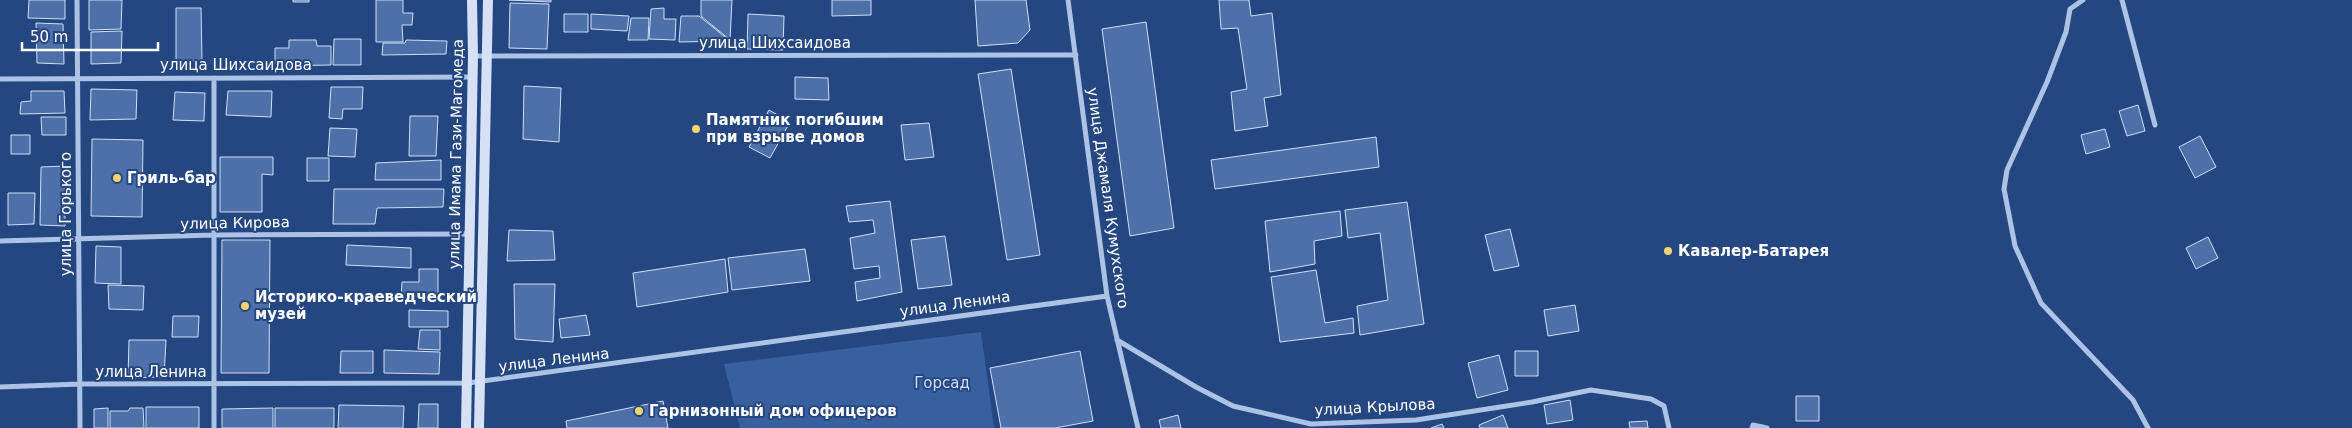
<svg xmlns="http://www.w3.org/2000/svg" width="2352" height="428" viewBox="0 0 2352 428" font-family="'DejaVu Sans',sans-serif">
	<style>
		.green { fill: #39609e }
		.building { fill: #4d70a9; stroke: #cfdef5 }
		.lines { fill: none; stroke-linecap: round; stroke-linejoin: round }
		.minor { stroke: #acc3e6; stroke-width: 5 }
		.secondary { stroke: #d6e1f6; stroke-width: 10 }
		.poi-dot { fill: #f0d470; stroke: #254781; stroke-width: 2 }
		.labels { text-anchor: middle; stroke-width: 4; stroke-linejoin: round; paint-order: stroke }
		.street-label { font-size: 15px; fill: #fff; stroke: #254781 }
		.poi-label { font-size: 15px; font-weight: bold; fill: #fff; stroke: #254781; text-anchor: start }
		.park-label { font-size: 15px; fill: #cfdef5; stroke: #254781 }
	</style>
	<rect width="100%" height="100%" fill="#254781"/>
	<path class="green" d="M981,332L994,428H740L724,364Z"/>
	<path class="building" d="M29,0H65V19L28,18Z
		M89,0H122L121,29L89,30Z
		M293,0H309V2H293Z
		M376,0H403V13H413L412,25H402L403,42H376Z
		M509,0H551V2Z
		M701,0H732L730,40L701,16Z
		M832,0H871V15L832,16Z
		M975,0H1026L1030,30L1018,43L978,46Z
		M1219,0H1249L1251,16L1272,13L1281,95L1264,98L1268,126L1235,131L1231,92L1247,89L1238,28L1221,29Z
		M510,3L549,4L547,49L509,48Z
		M176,8H201L202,61H176Z
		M664,8V19H676L675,40L649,39L651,9Z
		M564,14H588V32H564Z
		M591,14L629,16L627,31L591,29Z
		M748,14L784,16L783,50L747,49Z
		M681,16H699L730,41L679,42Z
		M631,18H649L648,40H628Z
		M1146,22L1174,228L1130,236L1102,29Z
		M36,23L63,24L64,64L37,63Z
		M122,31L121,63L91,64V32Z
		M334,39H361V65H333Z
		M289,40H316L317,46H331V65L275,66V48H289Z
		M406,40L447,41L446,54L382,55L383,43H405Z
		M1011,69L1040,255L1007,260L978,74Z
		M795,77L828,78L829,100L795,99Z
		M524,86L561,88L559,142L523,139Z
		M331,87H363L362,109H343L342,119L329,118Z
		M91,89L137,90L136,119L90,120Z
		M31,91H64L65,113L20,114L21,102L31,101Z
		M228,91H272L271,117L226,115Z
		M175,92L205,93L204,121L173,120Z
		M2138,105L2145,131L2127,136L2119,111Z
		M769,110L790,122L770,158L749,147Z
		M410,116H438L436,156H409Z
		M41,117H66V135H42Z
		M929,123L934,157L905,160L901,125Z
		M330,128L357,129L355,157L328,156Z
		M2105,129L2110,147L2086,154L2081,135Z
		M11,135H30V154H11Z
		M2200,136L2216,167L2195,178L2179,147Z
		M1376,137L1379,167L1215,189L1211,160Z
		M92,139L143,140L142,217L91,216Z
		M220,157H273V175L262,174V212H220Z
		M307,158H329V181H307Z
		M441,160V180H375L376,163Z
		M65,166V226L40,225L41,167Z
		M334,189H444L443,207L377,208L375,224H333Z
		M8,193H35L34,224L8,225Z
		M890,201L902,292L857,301L855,282L880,278L879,266L854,269L850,238L875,233L873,220L849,222L846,206Z
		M1407,202L1424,324L1360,335L1357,306L1388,300L1380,233L1348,238L1345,210Z
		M1340,211L1342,236L1314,241L1315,264L1270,272L1265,221Z
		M1510,229L1519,266L1494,271L1485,235Z
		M509,230L553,231L555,260L507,261Z
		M945,236L952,285L918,289L911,240Z
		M2208,237L2218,258L2196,269L2186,248Z
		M222,240H270L269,373H221Z
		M347,245L411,248V268L346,265Z
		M96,246L121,247V284L95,283Z
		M805,249L810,281L732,290L728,258Z
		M725,259L728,292L637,307L633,273Z
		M419,269H438V298L401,297L402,282H419Z
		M1316,270L1325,323L1353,318L1354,333L1280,342L1271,277Z
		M514,284H555L553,342L515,339Z
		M108,285L144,286L143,310L109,309Z
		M1575,305L1579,331L1548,336L1544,310Z
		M409,310L448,311V327H409Z
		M586,315L590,335L561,338L559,319Z
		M173,316H199L198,337H172Z
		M420,330H440V350L418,349Z
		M129,340H166L164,377L128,378Z
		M384,350L440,352L439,374L384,373Z
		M341,351H373V373H340Z
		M1080,351L1093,421L1055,428H1001L990,368Z
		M1515,351H1538V376H1515Z
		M1499,355L1508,390L1477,398L1468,363Z
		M1796,396H1819V421H1796Z
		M1570,400L1573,420L1547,424L1544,405Z
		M663,401L668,428H567L566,421Z
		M419,404H438V428H418Z
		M339,405L404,406L403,428H338Z
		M146,407H199V428H146Z
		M108,408V428H94V409Z
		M130,408H143L144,428H110V411H128Z
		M273,408V428H222V409Z
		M275,408H334V428H275Z
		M1178,415L1181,428H1161L1159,420Z
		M1503,415L1508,428H1480L1479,425Z
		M1647,421L1648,428H1630L1629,422Z
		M1442,424L1444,428H1431Z"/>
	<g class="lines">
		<path class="minor" d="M77,0L80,428
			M1068,0L1107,296L1138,428
			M2083,0L2070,9L2066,32L2047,82L2007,170L2004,189L2015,246L2041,303L2133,400L2148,428
			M2122,0L2155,125
			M473,56L1076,55
			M0,79L473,77
			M0,241L214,235L470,234
			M1117,340L1196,387L1233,406L1311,424L1416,420L1532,402L1591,390L1651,399L1664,406L1669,428
			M0,387L80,384L468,383L1107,296
			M214,428V78
			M1752,428L1753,425L1767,428"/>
		<path class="secondary" d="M466,428L473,56L472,0
			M479,428L488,0"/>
	</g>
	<g class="poi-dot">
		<circle cx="696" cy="129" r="5"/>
		<circle cx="117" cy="178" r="5"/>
		<circle cx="1668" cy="251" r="5"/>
		<circle cx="245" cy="306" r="5"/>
		<circle cx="639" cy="411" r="5"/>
	</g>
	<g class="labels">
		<g class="street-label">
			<text x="775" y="48">улица Шихсаидова</text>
			<text x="236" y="70">улица Шихсаидова</text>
			<text transform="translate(456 154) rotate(-89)" y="5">улица Имама Гази-Магомеда</text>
			<text transform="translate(1108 198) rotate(82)" y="5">улица Джамаля Кумухского</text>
			<text transform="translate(66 214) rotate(-90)" y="5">улица Горького</text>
			<text transform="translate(235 223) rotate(-1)" y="5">улица Кирова</text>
			<text transform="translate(955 304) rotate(-8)" y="5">улица Ленина</text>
			<text transform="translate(554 360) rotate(-7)" y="5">улица Ленина</text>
			<text x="151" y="377">улица Ленина</text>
			<text transform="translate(1375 407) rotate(-3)" y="5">улица Крылова</text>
		</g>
		<g class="poi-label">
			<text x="706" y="125">Памятник погибшим<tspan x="706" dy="17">при взрыве домов</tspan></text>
			<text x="127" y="183">Гриль-бар</text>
			<text x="1678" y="256">Кавалер-Батарея</text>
			<text x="255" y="302">Историко-краеведческий<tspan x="255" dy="17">музей</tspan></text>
			<text x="649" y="416">Гарнизонный дом офицеров</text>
		</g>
		<g class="park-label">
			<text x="942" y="388">Горсад</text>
		</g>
	</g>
	<path d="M22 42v8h136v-8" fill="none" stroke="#ffffff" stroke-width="2.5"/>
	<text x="30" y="42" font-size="15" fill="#ffffff" stroke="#254781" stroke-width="4" paint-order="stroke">50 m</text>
</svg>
